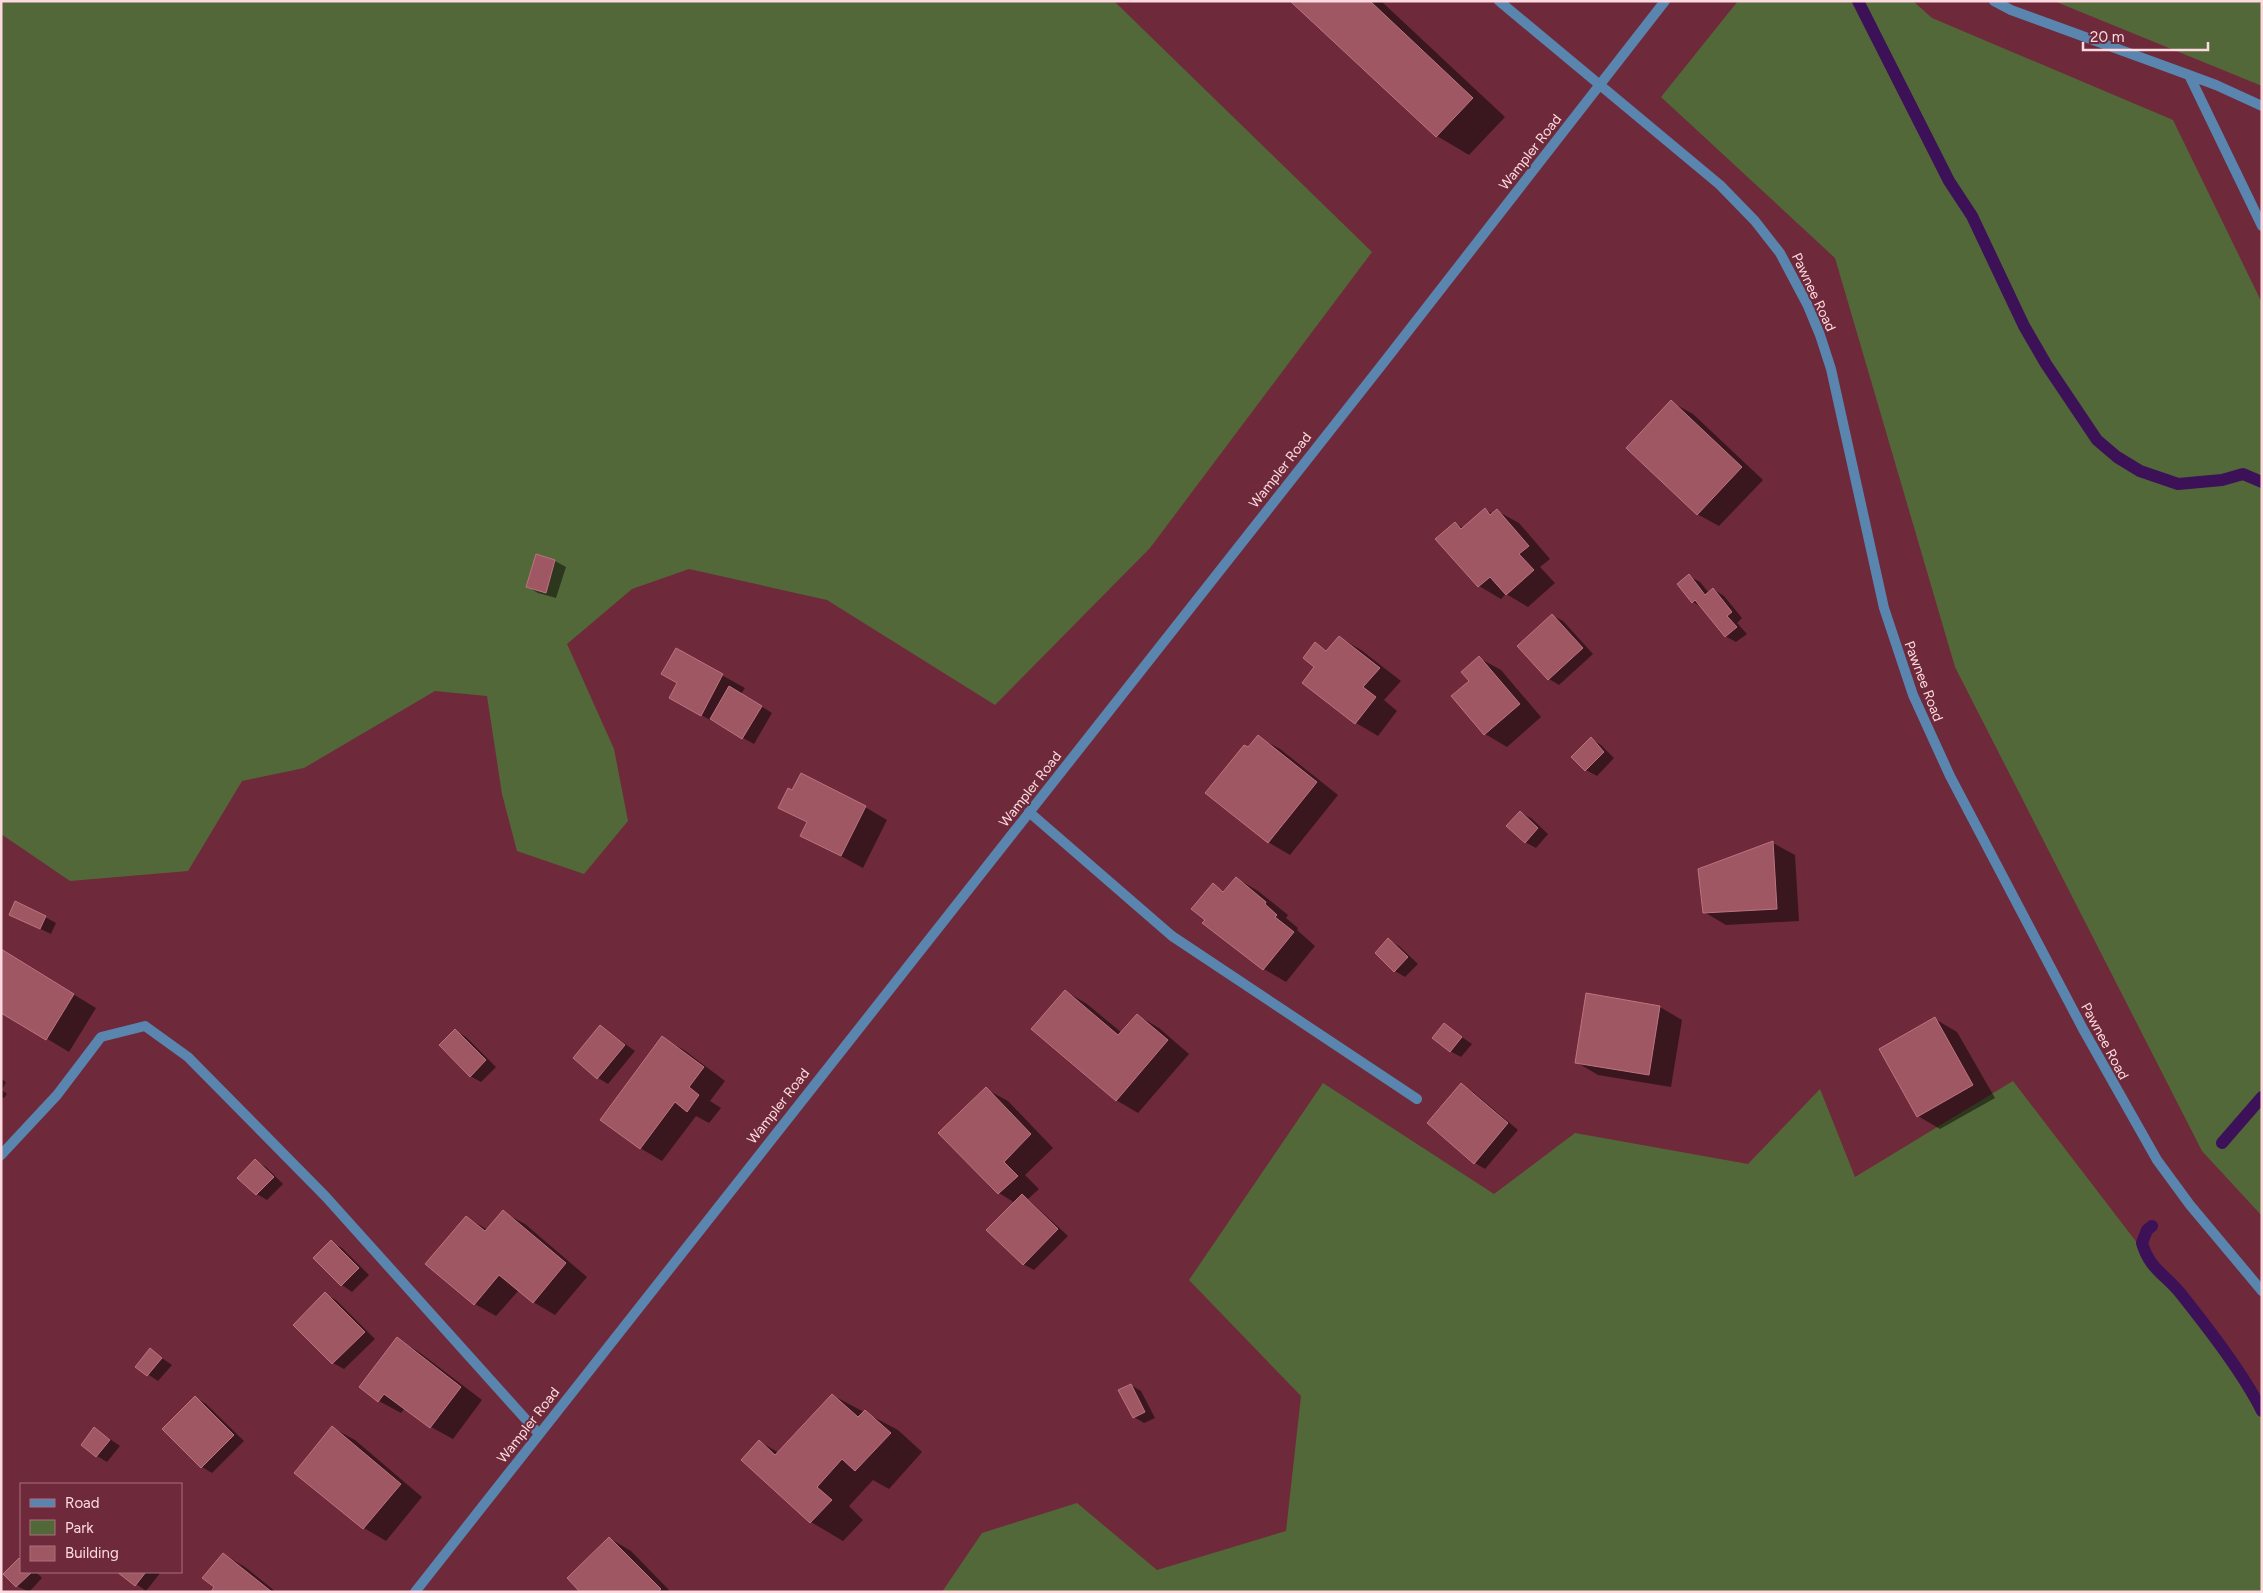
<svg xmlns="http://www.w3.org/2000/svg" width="2263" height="1593" viewBox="0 0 2263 1593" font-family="Figtree,sans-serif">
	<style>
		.green { fill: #536839 }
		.shadow { fill: #0007 }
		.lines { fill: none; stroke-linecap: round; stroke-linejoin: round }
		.stream { stroke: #3d1157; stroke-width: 12 }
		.building { fill: #a05764; stroke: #bf7280 }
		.service { stroke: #5985af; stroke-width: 10 }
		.minor { stroke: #5985af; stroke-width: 10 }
		.labels { text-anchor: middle; stroke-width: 4; stroke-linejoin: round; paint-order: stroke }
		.street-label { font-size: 14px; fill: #fddadf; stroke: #6e2a3a }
	</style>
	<rect width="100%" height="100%" fill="#6e2a3a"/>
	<path class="green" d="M1,1H1114L1372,252L1150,548L995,705L827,600L689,569L632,589L567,644L614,749L628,821L584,874L517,851L502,794L487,696L435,691L304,768L242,781L188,871L70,881L1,834Z
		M1738,1H1913L1932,18L2173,120L2262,303V1216L2202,1151L1955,667L1835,258L1661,97Z
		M2054,1H2254L2262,3V86Z
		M2013,1081L2262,1406V1592H942L982,1533L1077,1503L1157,1570L1286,1531L1301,1396L1189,1280L1323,1083L1494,1194L1575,1133L1748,1164L1820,1089L1855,1177Z"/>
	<path class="shadow" d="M1291,1H1381L1505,117L1469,155L1437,136Z
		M1671,402L1693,414L1763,480L1719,526L1697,514Z
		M1485,510L1493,514L1497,511L1519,523L1550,559L1540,567L1555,583L1528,607L1506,594L1501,599L1479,586L1437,539L1455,523L1463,528Z
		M537,556L555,561L566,567L556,598L538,593L528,587Z
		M1689,576L1700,582L1709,593L1713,589L1724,596L1742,618L1737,623L1747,634L1736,642L1725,636L1703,608L1693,602Z
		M1552,615L1563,621L1593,654L1559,685L1549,679Z
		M1339,637L1361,650L1401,681L1384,700L1397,711L1378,736L1356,723L1303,683L1316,666L1315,644L1328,651Z
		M676,650L745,688L741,694L772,713L754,744L692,710L679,683Z
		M1479,658L1501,670L1541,717L1507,747L1485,734Z
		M1258,737L1280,749L1338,795L1290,855L1268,842L1248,749Z
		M1591,739L1601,745L1614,758L1597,776L1586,770Z
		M865,807L887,820L863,868L802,835L808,823L780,808Z
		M1520,812L1531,818L1548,834L1536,848L1525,842Z
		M1773,843L1795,855L1799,921L1726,925L1704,912Z
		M1236,878L1258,891L1288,915L1286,918L1298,928L1297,930L1315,946L1286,982L1264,969L1204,923L1213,885L1225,892Z
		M10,914L45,917L56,923L51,934Z
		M1389,940L1399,946L1418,964L1405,977L1395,971Z
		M1,950L96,1008L69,1052L1,1011Z
		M1065,991L1087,1004L1122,1033L1137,1015L1159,1028L1189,1054L1138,1113L1116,1100Z
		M1587,995L1660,1007L1682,1020L1671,1087L1598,1075L1576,1062Z
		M1935,1019L1957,1032L1995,1098L1940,1129L1918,1116Z
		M1444,1025L1472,1044L1461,1057L1450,1051Z
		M600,1026L635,1051L608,1084L598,1078Z
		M456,1031L466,1037L496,1067L481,1082L470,1076Z
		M662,1038L684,1050L725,1081L710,1101L721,1108L709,1123L696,1116L662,1161L640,1148Z
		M1,1079L6,1082L2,1090L7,1094L4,1098L1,1097Z
		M1461,1085L1472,1091L1518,1130L1485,1169L1475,1163Z
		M986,1089L1008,1101L1053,1148L1025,1175L1039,1189L1028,1199L1068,1236L1034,1270L1023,1264L1015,1203L999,1193Z
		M255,1161L266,1167L283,1184L267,1200L257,1194Z
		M503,1212L525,1224L587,1277L555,1315L533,1302L519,1290L496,1316L475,1304L466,1217L488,1230Z
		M331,1242L342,1248L369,1275L352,1292L342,1285Z
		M325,1294L336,1300L375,1339L344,1369L333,1363L294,1325Z
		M397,1339L419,1352L482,1400L453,1439L431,1427L405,1408L401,1413L379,1401Z
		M150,1350L172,1365L158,1381L137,1367Z
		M1131,1385L1141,1391L1155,1418L1144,1423L1134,1417Z
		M832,1395L898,1430L922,1452L889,1489L873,1480L849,1506L863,1520L843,1541L811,1522L742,1460L759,1441L779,1453Z
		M195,1397L206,1404L244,1441L212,1473L202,1467Z
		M333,1428L355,1440L422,1497L386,1541L364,1528L296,1472Z
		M95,1429L120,1446L107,1462L97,1456Z
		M609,1538L631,1551L671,1592H582Z
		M223,1554L245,1567L276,1592H212L216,1587Z
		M19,1559L21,1561V1572H36L42,1578L29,1592L17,1586L4,1574Z
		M119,1572H161L146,1591Z"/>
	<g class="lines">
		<path class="stream" d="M1858,1L1949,181L1972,216L2024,326L2046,364L2097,440L2117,457L2140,471L2178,484L2222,480L2243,474L2262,482
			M2222,1143L2262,1097
			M2152,1226L2147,1230L2142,1243C2150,1270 2165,1274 2181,1294C2208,1328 2243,1373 2262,1411"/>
	</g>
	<path class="building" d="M1290,1H1370L1473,98L1436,137Z
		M1671,400L1742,467L1697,515L1626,448Z
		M1485,508L1490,515L1497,509L1529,546L1519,554L1534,570L1506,595L1490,577L1478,587L1435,539L1455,522L1461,529Z
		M536,554L555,560L546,593L526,587Z
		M1689,574L1705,595L1713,588L1732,612L1727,616L1737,627L1725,637L1695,600L1692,603L1677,584Z
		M1552,614L1583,648L1548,680L1517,646Z
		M1339,636L1380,668L1363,687L1376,697L1355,724L1302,683L1314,667L1303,658L1315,642L1326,651Z
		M676,648L723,674L701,716L669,698L677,683L661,674Z
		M1479,656L1520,704L1484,735L1451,696L1469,681L1461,672Z
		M729,686L762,706L742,739L710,719Z
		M1258,735L1317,782L1268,843L1205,793L1244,745L1248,747Z
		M1591,737L1604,752L1585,771L1571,757Z
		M801,773L866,806L841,856L800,836L807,822L778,808L788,788L792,790Z
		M1520,811L1538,828L1525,843L1506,826Z
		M1773,841L1777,909L1703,913L1698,869Z
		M1236,877L1266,902L1265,904L1277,915L1275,917L1294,932L1263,970L1202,923L1205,920L1191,909L1213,883L1223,892Z
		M15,901L46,916L40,929L9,915Z
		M1388,938L1408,957L1394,972L1375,953Z
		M1,949L74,994L46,1040L1,1013Z
		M1065,990L1118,1035L1137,1014L1168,1040L1116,1101L1031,1029Z
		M1586,993L1660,1006L1649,1075L1575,1063Z
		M1935,1017L1973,1085L1917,1117L1879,1049Z
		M1444,1023L1462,1037L1450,1052L1432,1038Z
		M600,1025L625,1045L597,1079L573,1058Z
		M455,1029L486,1060L470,1077L439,1045Z
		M662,1036L704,1067L689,1087L699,1095L687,1112L675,1102L640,1149L600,1120Z
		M1461,1083L1508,1123L1474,1164L1427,1123Z
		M986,1087L1031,1134L1004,1162L1018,1176L998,1194L938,1133Z
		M255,1159L274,1177L256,1195L237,1178Z
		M1022,1194L1058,1229L1023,1265L986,1230Z
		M503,1210L566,1263L533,1303L499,1275L474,1305L425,1264L466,1216L485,1231Z
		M331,1240L359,1268L341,1286L313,1258Z
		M325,1292L365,1332L332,1364L293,1325Z
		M397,1337L461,1387L430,1428L384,1394L378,1402L359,1387Z
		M150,1348L162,1358L147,1376L135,1367Z
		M1131,1384L1145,1412L1133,1418L1118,1390Z
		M832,1394L858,1417L865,1410L891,1433L855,1471L842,1459L817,1487L832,1500L810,1523L741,1460L759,1440L775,1455Z
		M195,1396L234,1435L201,1468L162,1429Z
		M332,1426L401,1484L363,1529L294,1473Z
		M94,1427L110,1440L96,1457L81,1445Z
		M609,1537L661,1589L658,1592H580L567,1578Z
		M223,1553L272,1592H211L214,1587L202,1578Z
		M19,1558L21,1560V1572H32L16,1587L3,1574Z
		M117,1572H146L135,1586Z"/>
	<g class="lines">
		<path class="service" d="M1994,1L2011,10L2189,75L2262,226
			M2189,75L2216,85L2262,106
			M1029,812L1172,936L1417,1099
			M1,1155L57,1095L101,1037L145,1026L188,1057L326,1197L539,1434"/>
		<path class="minor" d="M1499,1L1720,185L1755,221L1780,253L1808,306L1820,335L1831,369L1884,608L1913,695L1950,776L2083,1029L2157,1160L2190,1205L2262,1291
			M415,1592L1381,366L1665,1"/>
	</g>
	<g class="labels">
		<g class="street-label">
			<text transform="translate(1530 152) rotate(-52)" y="5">Wampler Road</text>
			<text transform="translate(1814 292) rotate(65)" y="5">Pawnee Road</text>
			<text transform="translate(1280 470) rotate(-52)" y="5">Wampler Road</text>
			<text transform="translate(1924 681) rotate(69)" y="5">Pawnee Road</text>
			<text transform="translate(1030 789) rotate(-52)" y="5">Wampler Road</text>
			<text transform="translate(2105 1041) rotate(62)" y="5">Pawnee Road</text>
			<text transform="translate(778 1106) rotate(-52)" y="5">Wampler Road</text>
			<text transform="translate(528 1425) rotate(-52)" y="5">Wampler Road</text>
		</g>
	</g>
	<rect width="2263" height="1593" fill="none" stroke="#fddadf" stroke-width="5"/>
	<rect x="20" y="1483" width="162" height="90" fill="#6e2a3a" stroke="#a7707c"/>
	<rect x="30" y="1499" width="25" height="8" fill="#5985af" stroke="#a7707c"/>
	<text x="65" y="1508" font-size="15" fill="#fddadf">Road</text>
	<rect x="30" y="1520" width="25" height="15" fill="#536839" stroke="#a7707c"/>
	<text x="65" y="1533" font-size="15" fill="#fddadf">Park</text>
	<rect x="30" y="1546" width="25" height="15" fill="#a05764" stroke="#a7707c"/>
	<text x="65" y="1558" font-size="15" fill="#fddadf">Building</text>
	<path d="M2083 42v8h125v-8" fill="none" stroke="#fddadf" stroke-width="2.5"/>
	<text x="2090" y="42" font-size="15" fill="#fddadf" stroke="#6e2a3a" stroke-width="4" paint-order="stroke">20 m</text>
</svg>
